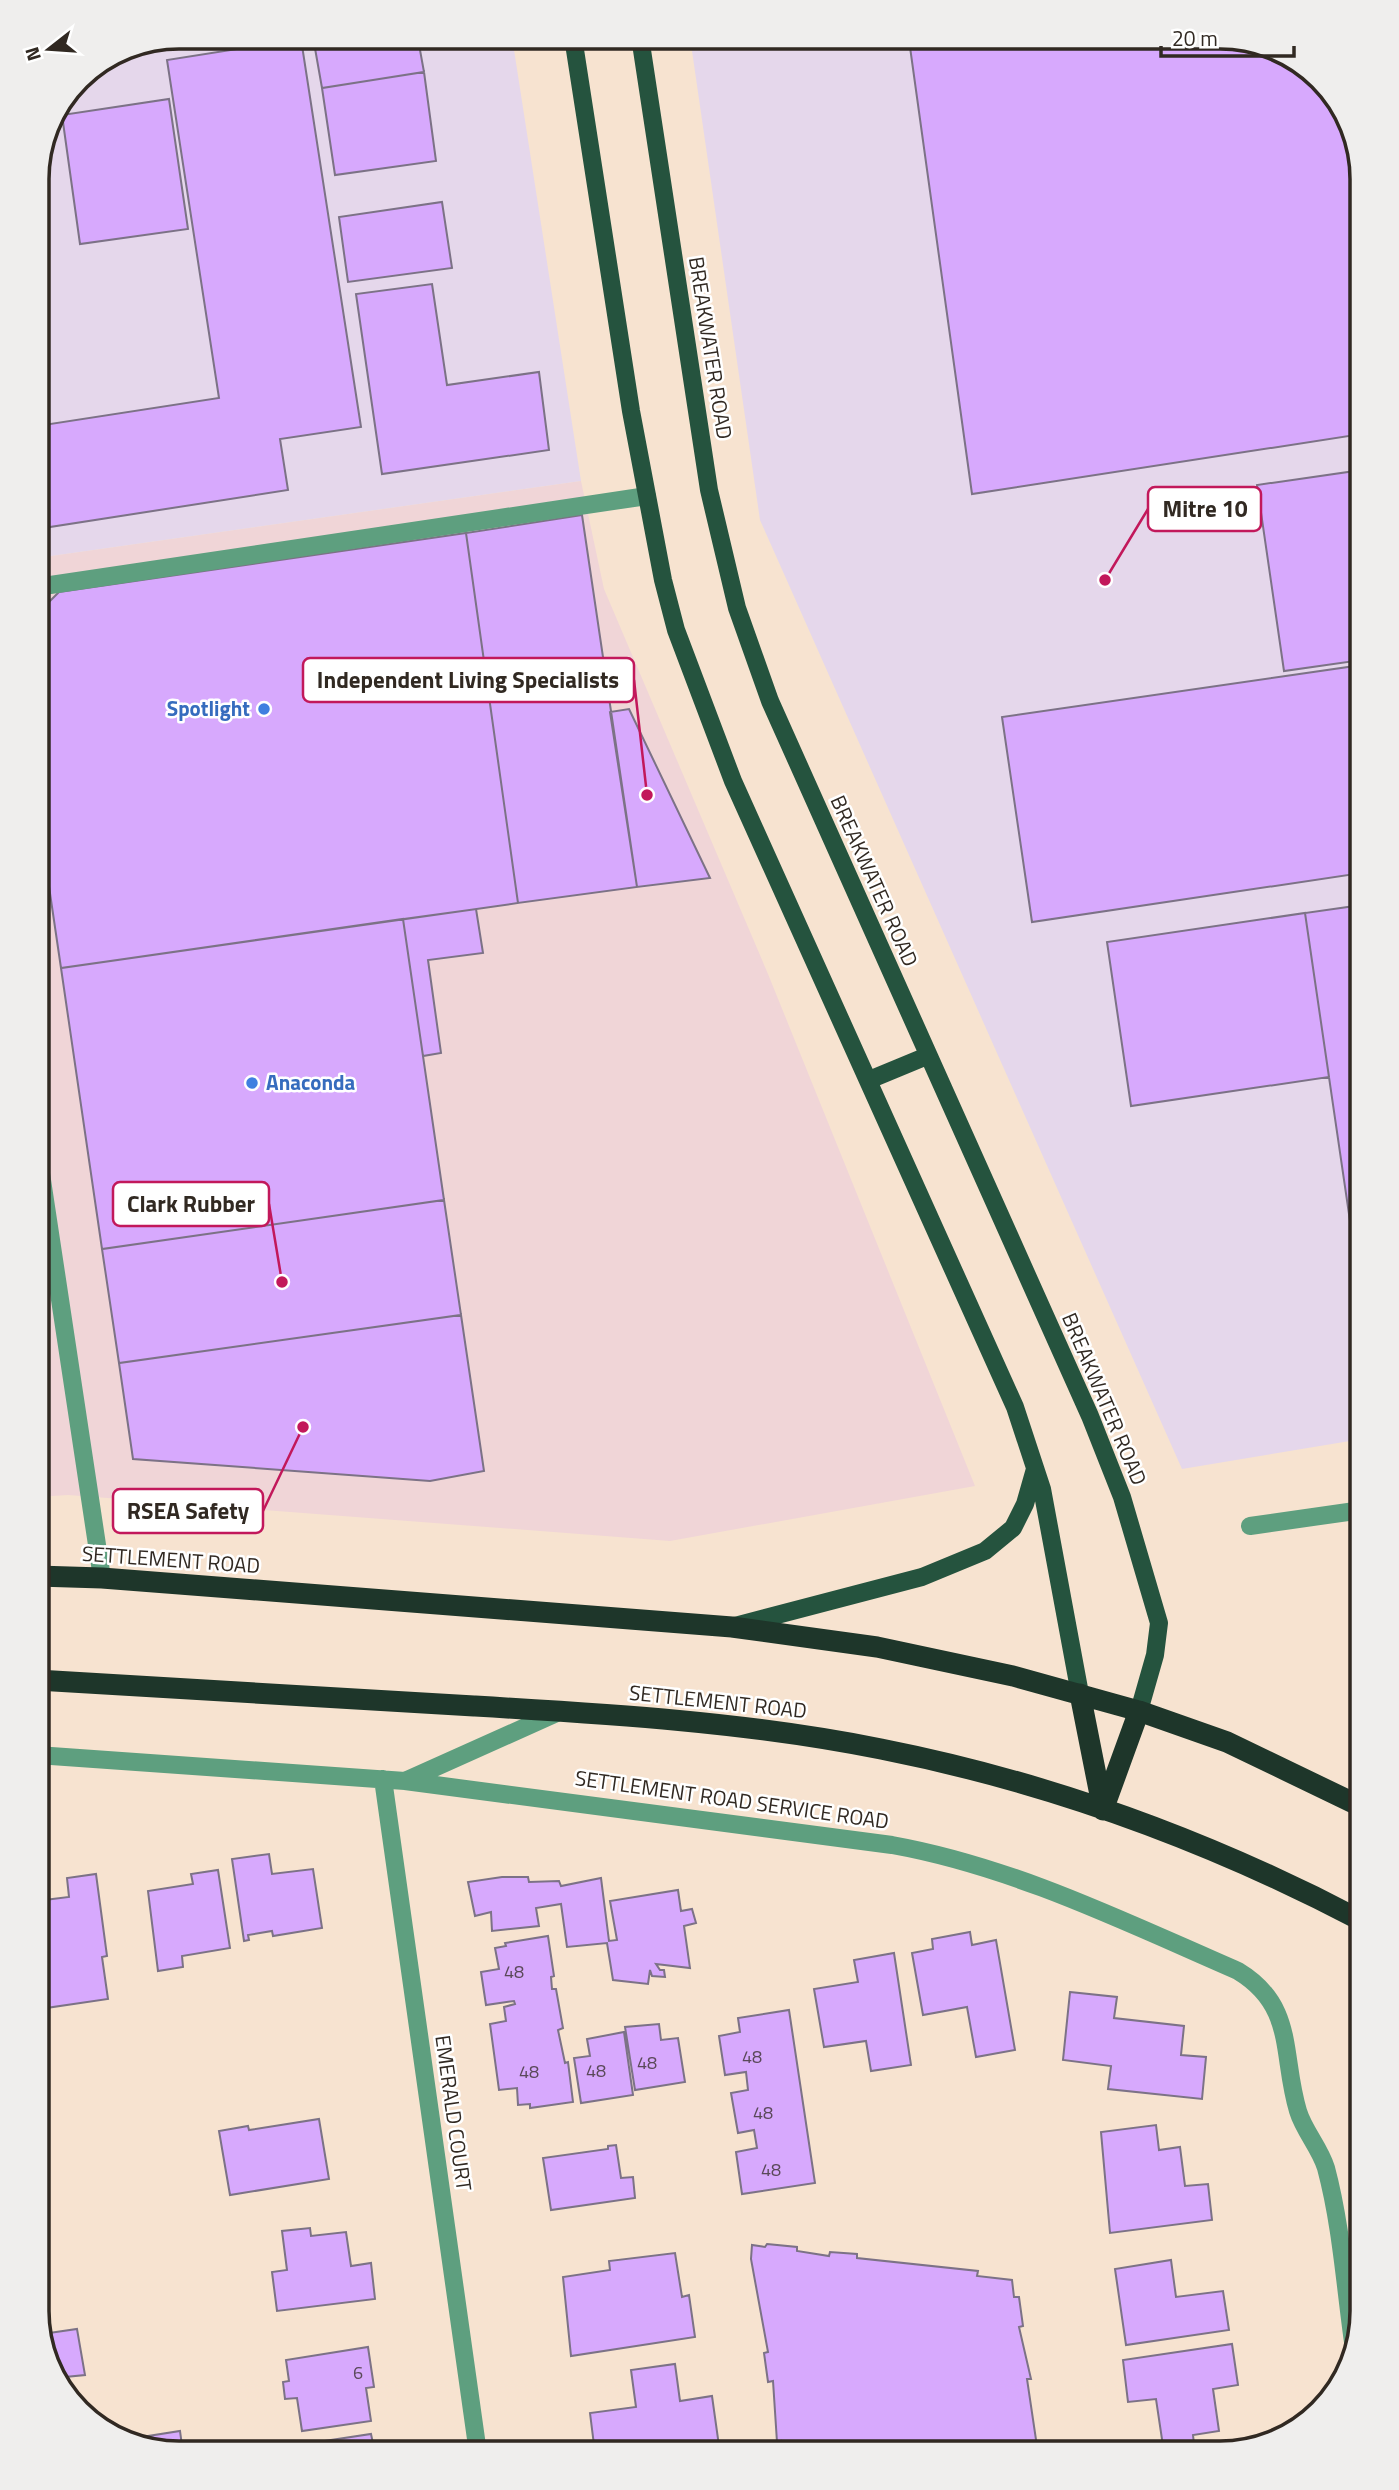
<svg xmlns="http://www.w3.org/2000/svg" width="1399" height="2490" viewBox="0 0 1399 2490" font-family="'Titillium Web',sans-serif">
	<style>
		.commercial { fill: #f0d5d7 }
		.industrial { fill: #e5d7eb }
		.building { fill: #d7a9fd; stroke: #7c7286; stroke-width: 2 }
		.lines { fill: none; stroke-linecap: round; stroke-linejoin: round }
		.minor { stroke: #5e9f7f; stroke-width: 18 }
		.major { stroke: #25533e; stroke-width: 18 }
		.highway { stroke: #1e362a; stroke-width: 21 }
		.shop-dot { fill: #3f7fe0; stroke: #fff; stroke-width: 2.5 }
		.labels { text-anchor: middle; stroke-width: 5; stroke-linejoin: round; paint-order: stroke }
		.number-label { font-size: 18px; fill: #5a4959 }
		.street-label { font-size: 21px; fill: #312922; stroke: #fff }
		.shop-label { font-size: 21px; font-weight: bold; fill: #366cbe; stroke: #fff; text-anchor: end }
		.rim { fill: none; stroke: #312922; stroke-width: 3.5 }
		.leader { fill: none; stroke: #c2185b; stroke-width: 2.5 }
		.callout-dot { fill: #c2185b; stroke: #fff; stroke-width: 2.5 }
		.callout { fill: #fff; stroke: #c2185b; stroke-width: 2.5 }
		.callout-label { font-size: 23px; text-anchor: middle; font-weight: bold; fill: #312922 }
	</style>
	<rect width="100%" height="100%" fill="#f7e3d0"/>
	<path class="commercial" d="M581,481L604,589L768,974L975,1486L670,1541L68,1495L37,1497V558Z"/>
	<path class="industrial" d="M179,37H512L581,481L37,558V170L48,124L79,78L125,47Z
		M690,37H1230L1299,61L1348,117L1362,179V1439L1182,1469L760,520Z"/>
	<path class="building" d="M313,37H434L418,39L424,72L322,88Z
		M981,37H1230L1299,61L1348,116L1362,213V434L972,494L910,47Z
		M301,39L361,427L280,439L288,490L37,529V426L219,398L167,60Z
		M424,72L436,161L335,175L322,88Z
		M169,99L188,229L80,244L62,115Z
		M442,202L452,268L348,282L339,217Z
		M432,284L447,385L539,372L549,450L382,474L356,294Z
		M1362,470V660L1284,671L1257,485Z
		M582,515L637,887L518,903L466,533Z
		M466,533L518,903L61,968L37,805V614L59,592Z
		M1362,665V873L1032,922L1002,717Z
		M629,709L710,878L637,887L610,712Z
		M1362,905V1303L1305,913Z
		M476,909L483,953L428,960L441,1053L423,1056L403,919Z
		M1305,913L1329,1077L1131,1106L1107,942Z
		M403,919L444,1200L102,1249L61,968Z
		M444,1200L461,1315L119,1363L102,1249Z
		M461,1315L484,1471L430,1481L133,1459L119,1363Z
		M269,1854L272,1874L313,1869L322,1928L273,1936L272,1931L248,1935L249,1940L244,1941L232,1859Z
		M218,1870L230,1948L182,1956L183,1967L158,1971L148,1891L193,1884L191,1874Z
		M96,1874L107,1956L102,1957L108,1999L46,2008L37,1942V1901L69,1897L67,1878Z
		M502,1877H528L529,1882L559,1881L561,1886L601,1878L609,1941L617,1940L610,1901L678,1890L681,1911L692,1909L696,1923L684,1926L690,1968L656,1964L660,1970H664L665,1977L652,1976L650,1970L648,1984L613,1980L607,1943L567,1947L561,1904L536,1908L539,1926L492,1931L491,1912L475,1916L468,1882Z
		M970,1932L972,1945L996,1940L1015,2050L976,2057L967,2007L923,2015L912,1953L933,1949L932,1939Z
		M548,1936L554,1976L551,1977L552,1989H556L563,2028L558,2030L565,2063L568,2062L573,2102L530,2108V2104L518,2105L517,2088L499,2090L490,2024L506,2021L504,2007L515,2004L514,2001L486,2005L481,1972L499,1969L495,1948L506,1946L505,1943Z
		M894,1953L911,2065L871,2071L866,2041L824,2047L814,1989L858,1982L854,1960Z
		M1070,1992L1117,1997L1114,2018L1184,2026L1181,2055L1206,2057L1202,2099L1108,2089L1111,2066L1063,2060Z
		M789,2010L815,2183L742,2194L736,2152L757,2148L754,2130L738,2133L731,2093L748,2090L746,2072L725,2075L719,2036L740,2032L738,2018Z
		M659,2024L661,2040L678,2038L685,2082L635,2090L625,2027Z
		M624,2032L633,2095L581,2103L574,2058L590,2056L587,2039Z
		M319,2119L329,2179L230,2195L219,2131L248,2126L249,2130Z
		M1156,2125L1159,2150L1180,2147L1185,2186L1208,2184L1212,2220L1110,2233L1101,2132Z
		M616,2145L621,2178L633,2177L635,2198L551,2210L543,2158L608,2149V2146Z
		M310,2228L311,2236L346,2232L351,2266L371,2263L375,2299L277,2311L272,2272L287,2270L282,2231Z
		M767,2244L797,2247V2251L829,2256L830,2252L857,2254V2258L978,2271L977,2276L1012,2280L1014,2297H1019L1023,2326L1019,2327L1031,2379H1027L1038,2453H782L781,2441L777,2442L773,2381L768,2382L764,2353L768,2352L751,2259L752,2245L765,2247Z
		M675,2253L682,2297L689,2295L695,2337L571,2356L563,2277L610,2270L609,2261Z
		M1171,2260L1176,2297L1223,2291L1229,2330L1126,2345L1115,2269Z
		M77,2329L85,2375L55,2378L51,2373L42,2334Z
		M1232,2344L1238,2385L1213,2389L1219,2431L1193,2435L1194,2444L1163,2446L1156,2399L1128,2402L1123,2360Z
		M368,2347L374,2387L366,2388L371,2421L302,2431L297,2398L285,2399L283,2382L289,2381L286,2360Z
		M675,2364L680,2401L712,2396L720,2453H595L590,2413L636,2407L631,2370Z
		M180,2431L183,2453H170L129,2439Z
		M371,2434L375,2453H293L291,2446Z"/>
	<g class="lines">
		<path class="minor" d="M37,587L647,496
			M37,1147L102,1578
			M1250,1526L1362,1510
			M37,1755L405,1781L892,1845C1014,1867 1125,1922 1238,1971C1296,2006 1281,2055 1298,2111C1304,2131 1320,2148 1326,2168C1341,2224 1345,2285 1353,2342
			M383,1779L478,2453
			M405,1781L561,1711"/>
		<path class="major" d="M573,37L631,411L663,580L676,630L733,781L1015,1407L1042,1489L1080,1694
			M640,37L709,490L737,608L770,701L1090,1416L1122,1497L1159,1623L1155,1655L1139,1711
			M869,1080L927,1056
			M735,1626L922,1577L985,1551L1013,1528L1025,1504L1035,1469"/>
		<path class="highway" d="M37,1576L102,1578L732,1627L877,1647L1013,1676L1139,1711L1227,1742L1362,1807
			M37,1680C182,1688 328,1697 474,1706C610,1714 747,1722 881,1749C1048,1782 1212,1842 1362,1921
			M1080,1694L1103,1810
			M1103,1810L1139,1711"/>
	</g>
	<g class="shop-dot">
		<circle cx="264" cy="709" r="7"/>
		<circle cx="252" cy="1083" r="7"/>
	</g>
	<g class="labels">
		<g class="number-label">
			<text x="514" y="1978">48</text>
			<text x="752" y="2063">48</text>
			<text x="647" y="2069">48</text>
			<text x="596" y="2077">48</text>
			<text x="529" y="2078">48</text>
			<text x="763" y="2119">48</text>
			<text x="771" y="2176">48</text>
			<text x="358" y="2379">6</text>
		</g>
		<g class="street-label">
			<text transform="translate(710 348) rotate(81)" y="7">BREAKWATER ROAD</text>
			<text transform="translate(874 881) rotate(66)" y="7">BREAKWATER ROAD</text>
			<text transform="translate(1104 1399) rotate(67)" y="7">BREAKWATER ROAD</text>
			<text transform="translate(171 1560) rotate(4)" y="7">SETTLEMENT ROAD</text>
			<text transform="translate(718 1702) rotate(6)" y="7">SETTLEMENT ROAD</text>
			<text transform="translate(732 1800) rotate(8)" y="7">SETTLEMENT ROAD SERVICE ROAD</text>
			<text transform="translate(453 2113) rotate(82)" y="7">EMERALD COURT</text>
		</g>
		<g class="shop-label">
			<text x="250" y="716">Spotlight</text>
			<text x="266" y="1090" text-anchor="start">Anaconda</text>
		</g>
	</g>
	<path d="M0 0H1399V2490H0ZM179 49H1220A130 130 0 0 1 1350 179V2311A130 130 0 0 1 1220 2441H179A130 130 0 0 1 49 2311V179A130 130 0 0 1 179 49Z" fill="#efeeed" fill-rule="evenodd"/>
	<path class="rim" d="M179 49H1220A130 130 0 0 1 1350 179V2311A130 130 0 0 1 1220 2441H179A130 130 0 0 1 49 2311V179A130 130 0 0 1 179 49Z"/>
	<path class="leader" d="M1105 580L1148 509M647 795L634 680M282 1282L269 1204M303 1427L263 1511"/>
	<g class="callout-dot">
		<circle cx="1105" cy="580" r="7"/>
		<circle cx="647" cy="795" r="7"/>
		<circle cx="282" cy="1282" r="7"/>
		<circle cx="303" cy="1427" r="7"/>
	</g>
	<g class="callout">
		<rect x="1148" y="487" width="113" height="44" rx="7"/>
		<rect x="303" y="658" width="331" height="44" rx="7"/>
		<rect x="113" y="1182" width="156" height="44" rx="7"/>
		<rect x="113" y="1489" width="150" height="44" rx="7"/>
	</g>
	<g class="callout-label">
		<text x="1205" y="517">Mitre 10</text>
		<text x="468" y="688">Independent Living Specialists</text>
		<text x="191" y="1212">Clark Rubber</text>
		<text x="188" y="1519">RSEA Safety</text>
	</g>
	<g transform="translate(49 49) rotate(253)" stroke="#ffffff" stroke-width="5" paint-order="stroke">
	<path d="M0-5L12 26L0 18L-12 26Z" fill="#312922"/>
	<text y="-10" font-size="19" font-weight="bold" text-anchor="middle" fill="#312922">N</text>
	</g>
	<path d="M1161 46v10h133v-10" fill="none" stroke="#312922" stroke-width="3.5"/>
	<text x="1172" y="46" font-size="21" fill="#312922" stroke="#ffffff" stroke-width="5" paint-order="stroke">20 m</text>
</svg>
